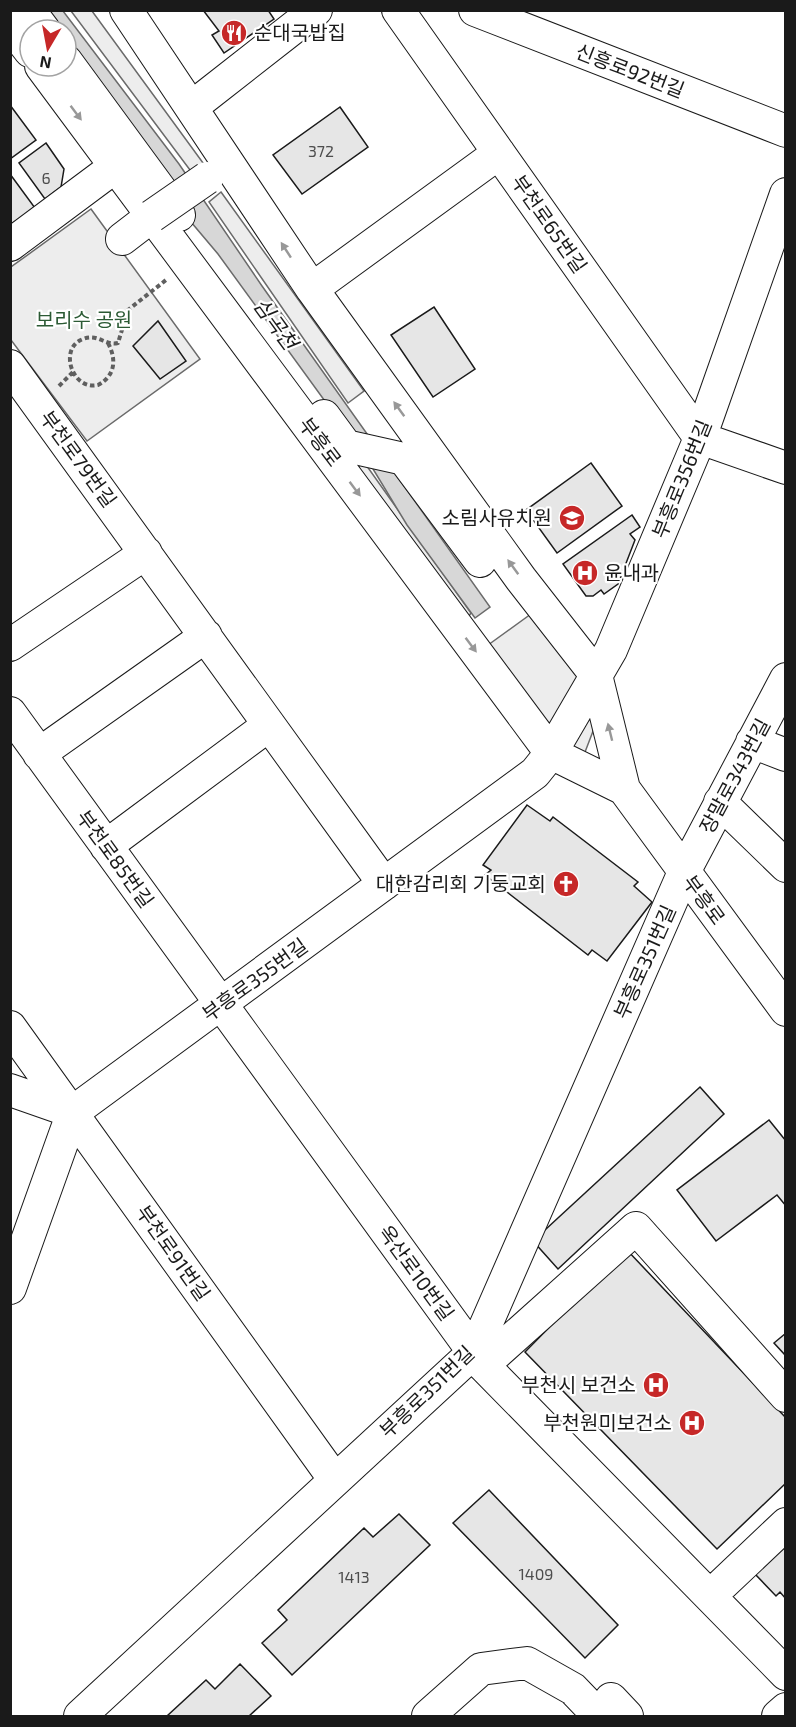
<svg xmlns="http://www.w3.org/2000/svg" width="796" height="1727" viewBox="0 0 796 1727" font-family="'Exo 2','Noto Sans KR',sans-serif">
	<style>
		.built { fill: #ededed; stroke: #6a6a6a; stroke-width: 1.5 }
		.water { fill: #d7d7d7; stroke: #6a6a6a; stroke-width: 1.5 }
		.building { fill: #e6e6e6; stroke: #1a1a1a; stroke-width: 1.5 }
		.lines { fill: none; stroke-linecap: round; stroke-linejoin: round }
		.minor-casing { stroke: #1a1a1a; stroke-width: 34 }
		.path { stroke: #5f5f5f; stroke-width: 4; stroke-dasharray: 4.5 3; stroke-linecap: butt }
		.minor { stroke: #fff; stroke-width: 32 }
		.minor-bridge-casing { stroke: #1a1a1a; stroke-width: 34; stroke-linecap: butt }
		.minor-bridge { stroke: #fff; stroke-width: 32 }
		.oneway { fill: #989898 }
		.labels { text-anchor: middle; stroke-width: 4.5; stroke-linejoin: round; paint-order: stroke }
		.number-label { font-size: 16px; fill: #4d4d4d }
		.poi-label { font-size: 20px; fill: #1a1a1a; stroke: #fff; text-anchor: end }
		.street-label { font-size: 20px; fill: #1a1a1a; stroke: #fff }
		.park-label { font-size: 20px; fill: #2b5a34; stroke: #fff }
		.water-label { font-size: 21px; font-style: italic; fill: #1a1a1a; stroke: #fff }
	</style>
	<rect width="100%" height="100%" fill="#fff"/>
	<path class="built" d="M71,11H92L206,167L193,174Z
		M221,192L364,391L348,403L209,202Z
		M91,209L200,359L87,441L11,340V267Z
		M364,462L471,613L461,628L355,469Z
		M542,606L603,705L582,760L477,653Z"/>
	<path class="water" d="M36,11H63L179,164L262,286L490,607L475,618L407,525L367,459L218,254L137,158L66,53V30H50Z"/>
	<path class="building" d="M203,10H268L274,19L224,53L212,35L219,31Z
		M10,105L36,140L10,159Z
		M340,107L368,147L302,194L273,155Z
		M46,143L64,169L61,187L45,199L19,163Z
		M10,174L35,208L10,225Z
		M434,307L475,369L433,397L391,335Z
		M158,321L186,361L160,379L133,346Z
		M591,463L622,506L557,553L526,510Z
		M632,515L640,527L630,534L635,540L618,584L604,594L601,590L593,596H586L563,564Z
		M527,805L550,821L553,817L638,882L634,886L652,902L607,961L592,950L588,955L485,875L491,870L483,865Z
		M700,1087L724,1114L558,1269L533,1241Z
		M769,1120L786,1141V1206L777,1195L716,1241L677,1190Z
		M626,1249L786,1418V1483L717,1549L525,1352Z
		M786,1333V1356L774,1343Z
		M489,1490L618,1625L585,1658L453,1523Z
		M399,1514L430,1545L292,1675L262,1643L287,1620L278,1610L364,1528L373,1537Z
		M786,1546V1599L780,1592L776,1596L755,1574Z
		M240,1664L271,1696L249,1716H167L206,1680L215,1689Z"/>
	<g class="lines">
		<g class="minor-casing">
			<path id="minor" d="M29,10L44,30
				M126,10L312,289L521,579L596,675L624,789L786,1010
				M398,10L700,438
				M475,10L786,131
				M10,25L30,51
				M66,61L179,215
				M41,66L551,753L624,789
				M192,107L316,10
				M122,239L152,216
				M10,245L116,166
				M312,289L499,153
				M10,366L384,884
				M324,416L346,446L404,459L480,561
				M700,438L786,468
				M10,645L146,553
				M10,713L483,1365L786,1674
				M752,742L786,755
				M39,754L206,636
				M720,802L786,866
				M106,846L269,725
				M10,1027L335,1480
				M10,1090L73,1112
				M10,1288L73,1112L535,773L551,753L611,650L700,438L786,194
				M483,1365L636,1228L786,1396
				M710,1596L786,1524
				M611,1699L627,1716
				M80,1716L474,1352L684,872L786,679
				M428,1716L481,1669L527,1663L573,1689L599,1716
				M778,1716L786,1709"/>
		</g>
		<path class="path" d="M108,343C117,360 115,376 98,385C72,391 58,348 83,339C98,333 105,346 118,343L128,310L166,280
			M59,386L73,372"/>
		<use href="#minor" class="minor"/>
		<g class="minor-bridge-casing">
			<path id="minor-bridge" d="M152,216L207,178"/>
		</g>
		<use href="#minor-bridge" class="minor-bridge"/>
	</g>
	<defs><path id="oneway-solid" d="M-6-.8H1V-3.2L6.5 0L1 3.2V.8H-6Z" transform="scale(1.5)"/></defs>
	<g class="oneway">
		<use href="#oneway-solid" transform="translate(76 113) rotate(53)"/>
		<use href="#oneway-solid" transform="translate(286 250) rotate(-123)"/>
		<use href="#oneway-solid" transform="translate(399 409) rotate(-126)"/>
		<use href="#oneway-solid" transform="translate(355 489) rotate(53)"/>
		<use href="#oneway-solid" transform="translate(513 567) rotate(-126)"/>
		<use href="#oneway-solid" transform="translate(471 645) rotate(53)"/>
		<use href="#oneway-solid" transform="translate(610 732) rotate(-104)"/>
	</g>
	<defs>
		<g id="restaurant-disc" transform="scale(1.35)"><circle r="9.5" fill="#c62828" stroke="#fff"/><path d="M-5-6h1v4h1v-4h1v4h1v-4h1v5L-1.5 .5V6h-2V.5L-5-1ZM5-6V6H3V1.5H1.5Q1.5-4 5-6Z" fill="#fff"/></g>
		<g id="school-disc" transform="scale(1.35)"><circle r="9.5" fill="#c62828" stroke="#fff"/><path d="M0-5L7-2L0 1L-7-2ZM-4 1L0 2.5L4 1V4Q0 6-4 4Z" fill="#fff"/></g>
		<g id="hospital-disc" transform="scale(1.35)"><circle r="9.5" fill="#c62828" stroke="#fff"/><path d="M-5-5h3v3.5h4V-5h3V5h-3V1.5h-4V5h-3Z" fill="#fff"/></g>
		<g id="church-disc" transform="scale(1.35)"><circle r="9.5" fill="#c62828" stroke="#fff"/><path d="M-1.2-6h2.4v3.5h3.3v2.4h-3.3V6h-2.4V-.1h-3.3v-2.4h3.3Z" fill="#fff"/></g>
	</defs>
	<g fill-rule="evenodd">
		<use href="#restaurant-disc" x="234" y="33"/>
		<use href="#school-disc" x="572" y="518"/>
		<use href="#hospital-disc" x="585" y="573"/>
		<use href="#church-disc" x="566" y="884"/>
		<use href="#hospital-disc" x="656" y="1385"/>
		<use href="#hospital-disc" x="692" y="1423"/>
	</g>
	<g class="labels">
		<g class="number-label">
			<text x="321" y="157">372</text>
			<text x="46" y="184">6</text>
			<text x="536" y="1580">1409</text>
			<text x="354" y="1583">1413</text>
		</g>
		<g class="poi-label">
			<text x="254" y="40" text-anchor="start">순대국밥집</text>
			<text x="552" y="525">소림사유치원</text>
			<text x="604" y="580" text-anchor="start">윤내과</text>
			<text x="546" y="891">대한감리회 기둥교회</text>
			<text x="636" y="1392">부천시 보건소</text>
			<text x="672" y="1430">부천원미보건소</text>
		</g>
		<g class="street-label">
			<text transform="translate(630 71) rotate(21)" y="7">신흥로92번길</text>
			<text transform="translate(549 224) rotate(55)" y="7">부천로65번길</text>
			<text transform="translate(320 442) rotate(53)" y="7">부흥로</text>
			<text transform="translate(78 459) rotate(54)" y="7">부천로79번길</text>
			<text transform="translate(682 479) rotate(-68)" y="7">부흥로356번길</text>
			<text transform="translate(735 776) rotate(-62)" y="7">장말로343번길</text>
			<text transform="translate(115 859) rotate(54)" y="7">부천로85번길</text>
			<text transform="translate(704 900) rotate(54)" y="7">부흥로</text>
			<text transform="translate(645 962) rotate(-66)" y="7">부흥로351번길</text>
			<text transform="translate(255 980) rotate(-36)" y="7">부흥로355번길</text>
			<text transform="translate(173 1253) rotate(55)" y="7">부천로91번길</text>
			<text transform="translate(416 1273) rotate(54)" y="7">옥산로10번길</text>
			<text transform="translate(427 1392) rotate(-44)" y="7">부흥로351번길</text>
		</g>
		<g class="park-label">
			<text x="84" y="327">보리수 공원</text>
		</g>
		<g class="water-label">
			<text transform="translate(275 324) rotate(54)" y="7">심곡천</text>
		</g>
	</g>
	<rect width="796" height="1727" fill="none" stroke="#1a1a1a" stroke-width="24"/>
	<g transform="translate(48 48) rotate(190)"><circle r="28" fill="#ffffff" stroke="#a3a3a3" stroke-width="1.5"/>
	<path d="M0-4.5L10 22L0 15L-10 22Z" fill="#c62828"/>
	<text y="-9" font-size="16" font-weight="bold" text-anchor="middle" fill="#1a1a1a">N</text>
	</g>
</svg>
